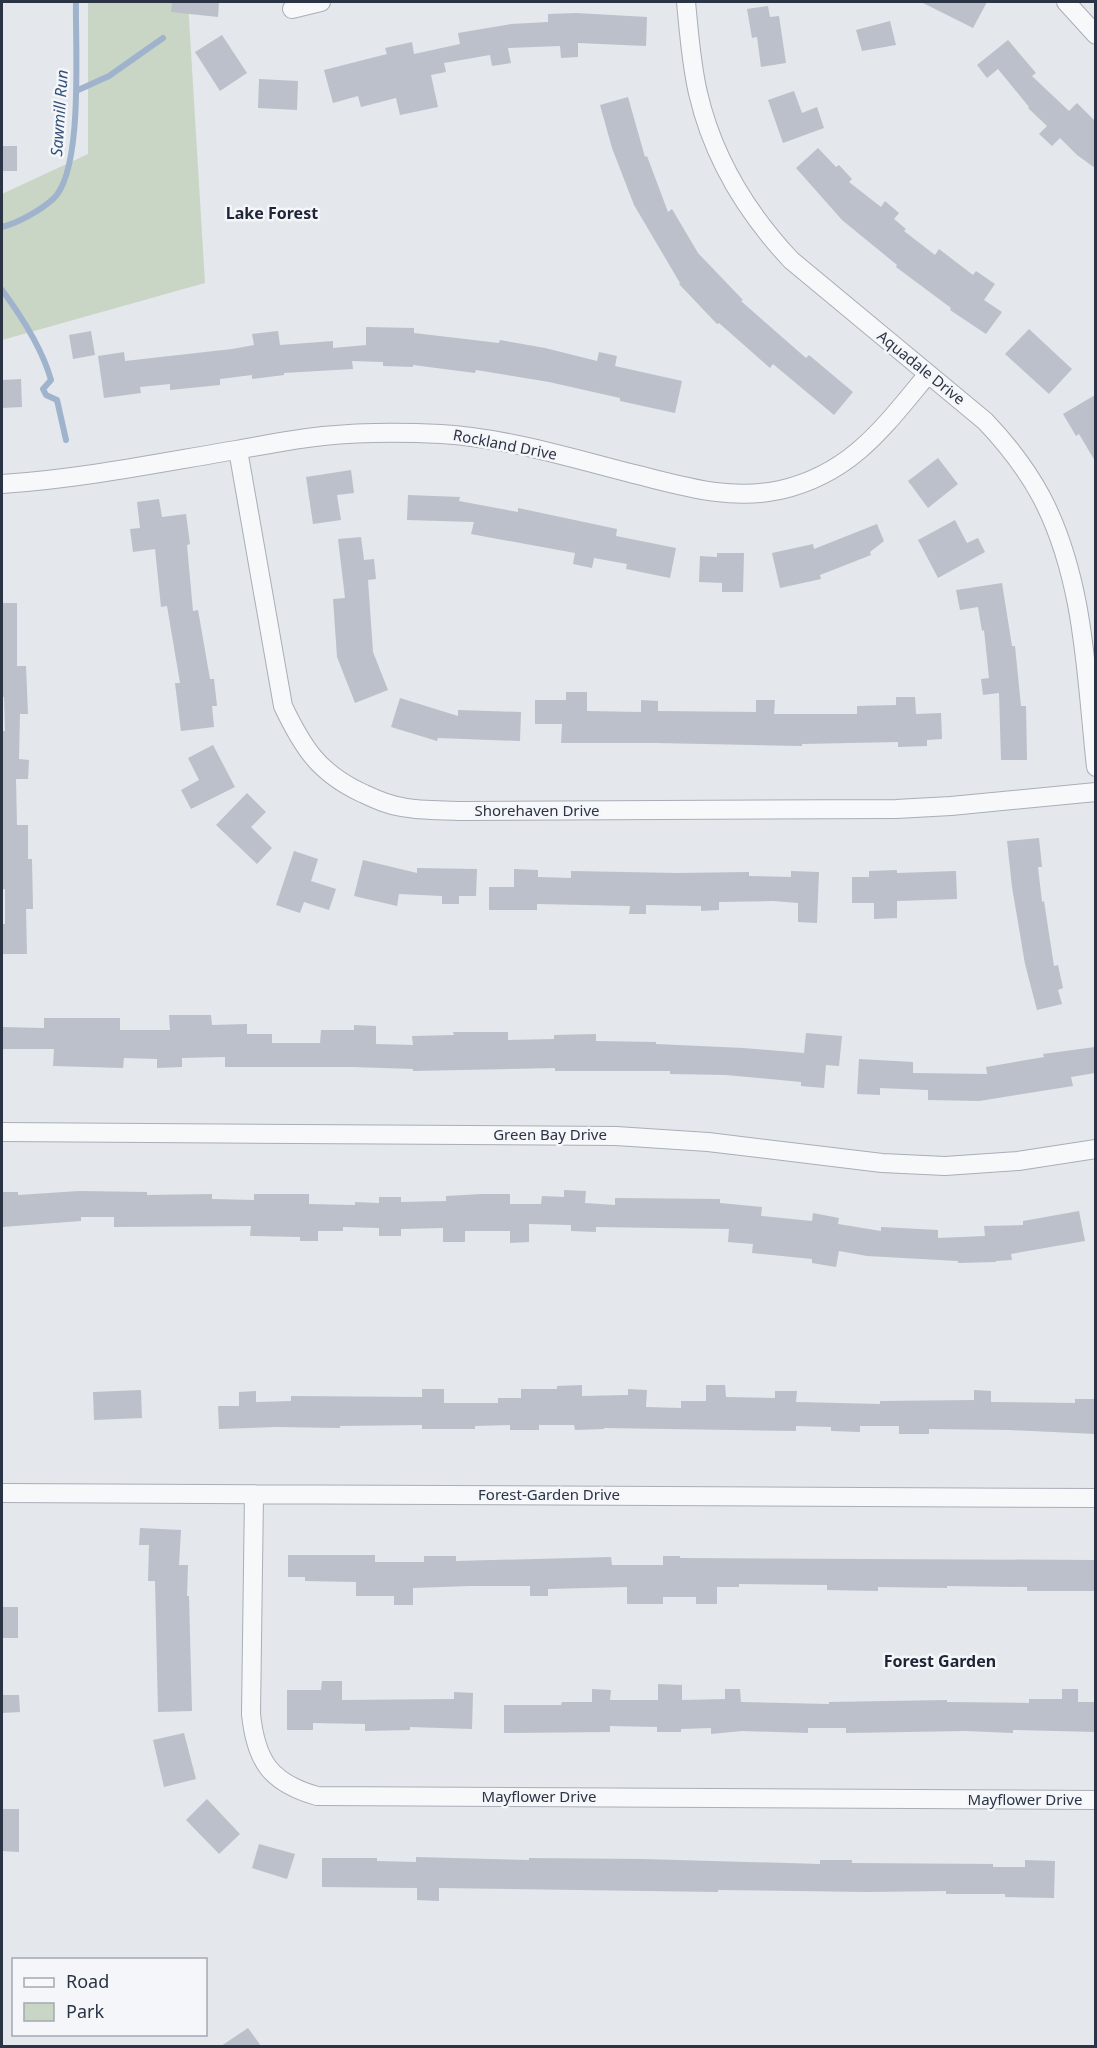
<svg xmlns="http://www.w3.org/2000/svg" width="1097" height="2048" viewBox="0 0 1097 2048" font-family="'Noto Sans',sans-serif">
	<style>
		.green { fill: #c9d6c5 }
		.lines { fill: none; stroke-linecap: round; stroke-linejoin: round }
		.stream { stroke: #9fb4cc; stroke-width: 6 }
		.building { fill: #bbc0ca }
		.minor-casing { stroke: #a9aeb7; stroke-width: 20 }
		.minor { stroke: #f7f8fa; stroke-width: 18 }
		.labels { text-anchor: middle; stroke-width: 5; stroke-linejoin: round; paint-order: stroke }
		.street-label { font-size: 15px; fill: #2b3445; stroke: #f4f6f9 }
		.water-label { font-size: 16px; font-style: italic; fill: #34527a; stroke: #f4f6f9 }
		.neighbourhood-label { font-size: 16px; font-weight: bold; fill: #1d2536; stroke: #f4f6f9 }
	</style>
	<rect width="100%" height="100%" fill="#e4e7ec"/>
	<path class="green" d="M88,2H188L205,283L2,340V194L88,154Z"/>
	<g class="lines">
		<path class="stream" d="M76,91L109,76L163,38
			M2,227C18,223 41,210 53,199C84,171 75,44 76,2
			M2,290C22,317 42,348 51,380L43,389L46,395L57,400L66,440"/>
	</g>
	<path class="building" d="M172,2H219L218,17L171,12Z
		M921,2H987L973,28Z
		M768,6L770,17L779,16L786,63L761,67L757,37L752,38L747,9Z
		M576,13L647,17L646,46L578,43V57L561,58L560,46L508,48L511,63L492,66L490,55L444,63L446,72L431,75L438,107L400,115L396,98L361,107L358,96L333,103L324,70L387,54L385,48L412,42L414,54L460,44L458,33L511,24L548,22V14Z
		M890,21L896,45L862,51L856,30Z
		M222,35L247,73L220,91L195,52Z
		M1008,40L1036,73L1032,76L1069,111L1077,103L1095,121V168L1077,155L1060,138L1052,146L1039,134L1047,126L1028,108L1029,107L998,69L987,78L977,65Z
		M259,79L298,81L297,110L258,108Z
		M794,91L802,113L817,107L824,128L783,143L768,100Z
		M628,97L645,157L647,156L668,212L672,209L698,253L743,300L741,301L806,358L809,355L853,392L834,415L773,364L770,368L719,323L717,324L679,284L680,283L634,205L612,148L600,105Z
		M2,146H17V171H2Z
		M818,148L836,167L839,165L852,179L849,182L881,207L885,201L899,213L894,219L906,229L904,231L935,255L939,249L973,275L976,271L995,284L984,300L1002,312L986,334L950,310L951,308L896,267L897,265L842,220L796,168Z
		M366,327L414,328V333L499,343L500,340L545,348L597,361L599,352L617,356L615,366L682,381L675,413L620,401V398L549,382L476,370L475,373L413,365V367L383,366V362L352,361L353,369L284,373V375L252,379V375L220,379V385L170,390V384L140,387L141,393L104,398L98,356L124,352L125,361L232,349L254,345L252,334L278,331L280,345L333,341V348L366,345Z
		M1029,329L1072,369L1049,394L1005,354Z
		M91,331L95,355L73,359L69,335Z
		M21,379L22,407L2,408V380Z
		M1095,395V461L1079,434L1076,436L1063,414Z
		M938,458L958,484L928,508L908,481Z
		M351,470L354,493L337,495L341,520L313,524L306,477Z
		M408,495L460,497L459,501L518,512V508L617,529L616,536L676,548L670,578L626,569L627,564L594,558L592,568L573,564L575,553L471,534L474,522L407,520Z
		M159,499L162,517L186,514L190,544L187,545L193,611L198,610L210,679H214L217,706H212L214,727L181,731L175,683H180L167,606L161,607L155,549L133,552L130,529L140,528L137,502Z
		M955,520L967,543L978,538L985,552L938,578L918,540Z
		M877,524L884,541L870,552L871,555L820,575L821,579L780,588L772,553L813,544L814,549Z
		M361,537L364,560L374,559L376,579L368,580L373,652L388,690L355,703L337,657L333,599L345,598L338,539Z
		M717,553H744L743,592H722V583L699,582L700,556L717,557Z
		M1002,583L1012,646H1015L1021,706H1026L1027,760H1001L999,693L983,695L981,679L989,678L984,630L982,631L978,607L960,610L956,590Z
		M2,603H17V666H26L28,714H20L19,759L29,760L28,779H16L17,825H28V859H32L33,909H26L27,954H2V924H5V889H2V731H5L4,697H2Z
		M566,692H587V711L641,712V700L658,701V711L756,712V700H775L774,714H857V706L896,705V697H915L916,714L941,713L942,739L927,740V746L898,747V742L802,744V746L657,743H561L562,724H535V700H566Z
		M400,698L458,716V710L521,712L520,741L438,738L437,741L391,727Z
		M213,745L235,787L191,809L181,790L199,780L188,758Z
		M247,793L266,812L251,827L272,848L257,864L216,825Z
		M1039,838L1042,867H1038L1042,902L1044,901L1054,966L1058,965L1063,988L1058,990L1062,1004L1037,1010L1025,964L1012,887L1007,841Z
		M294,851L318,859L311,881L336,889L329,910L304,902L300,913L276,905Z
		M363,860L417,873V868L477,869L476,896H459V904H442V896L399,894L397,906L354,896Z
		M514,869L538,870V877L571,878V871L678,873L749,872V876L791,877V871L819,872L817,923L798,922V903L773,901L719,902V910L701,911V906L646,905V914H629L630,906L537,904V910H489V887H514Z
		M897,870V873L956,871L957,899L897,901V918L874,919V903H852V877H869V871Z
		M169,1015H211L212,1025L247,1024V1034H272V1043H320L321,1030H354V1025L376,1026V1044L413,1045L412,1036L454,1035L453,1032H508V1040L554,1039V1035L596,1034V1041L656,1042V1044L743,1048L804,1053L806,1033L842,1036L839,1066L826,1065L824,1088L801,1086V1082L726,1075L670,1074V1071H555V1068L413,1071V1069L353,1067H225V1057L182,1058V1067L157,1068V1059L124,1058L123,1068L53,1066L54,1049H2V1027L44,1028V1018H120V1030H170Z
		M1095,1047V1073L1071,1077L1073,1086L979,1101L928,1100V1090L880,1088V1095L857,1094L859,1059L913,1062V1073L987,1074L986,1067L1044,1057L1043,1054Z
		M564,1190L586,1191L585,1203L615,1205V1198L720,1199V1203L762,1207L761,1216L812,1221L813,1213L839,1218L838,1224L881,1231V1227L938,1230V1238L985,1236L984,1226L1023,1225V1221L1079,1211L1085,1241L1011,1254L1012,1260L996,1261V1262L958,1263V1261L867,1256L839,1251L836,1267L812,1263V1259L752,1253L753,1244L728,1242L729,1229L596,1227V1232L571,1231V1225L529,1224V1242L510,1243V1231H465V1242H443V1228L401,1229V1236H379V1228L343,1227V1231H318V1241H300V1237L250,1236L251,1226L114,1227V1217H81V1221L2,1227V1192H18V1195L79,1191L147,1192V1195L212,1194V1199L254,1200V1194H309V1204L355,1205V1202L379,1203V1197H401V1202L446,1201V1196L482,1194H510V1204H541L542,1196L564,1197Z
		M582,1385V1396L628,1395V1389L647,1390L646,1407L681,1408V1401H706V1385H725L726,1397L775,1398V1391H797L796,1402L880,1404V1401L974,1400V1390L991,1391V1402L1075,1403V1399H1095V1434L1009,1430L929,1429V1434H899V1426H860V1432L831,1431V1427L796,1426V1431L604,1428V1429L575,1430L574,1425H539V1430H510V1425L475,1426V1429H422V1425L340,1426V1428L276,1427L219,1429L218,1406H239V1392L256,1391V1402L291,1401V1396L422,1397V1389H444V1403H498V1398H521V1389H557V1386Z
		M141,1390L142,1418L94,1420L93,1392Z
		M140,1528L181,1530L179,1565H188L187,1596H189L192,1711L158,1712L155,1581H148L149,1545H139Z
		M288,1555H375V1562H424V1556H456V1561L611,1557L612,1565H663V1556H680V1558L1095,1560V1591H1027V1587L947,1586V1588L878,1587V1591L827,1590V1585L739,1584V1587H717V1604H696V1597H663V1604H627V1587L548,1589V1596H530V1586H470L413,1588V1605H394V1596H356V1582L305,1581V1577H288Z
		M2,1607H18V1638H2Z
		M322,1681H342V1700L454,1699V1692L473,1693L472,1729L410,1727V1730L365,1731V1724L313,1723V1730H287V1690H321Z
		M658,1684L682,1685V1700L725,1699V1689H740L741,1702L829,1704V1702L947,1700V1702L1029,1703V1699H1062V1689H1078V1702H1095V1732L1013,1730V1733L966,1731L846,1733V1728H808V1733L742,1731L711,1734V1728L681,1729V1732H657V1727L610,1726V1732L504,1733V1705H561L562,1702H592V1689L611,1690L610,1700H658Z
		M2,1695H19L20,1712L2,1713Z
		M184,1733L196,1779L164,1787L153,1740Z
		M207,1799L240,1834L219,1854L186,1820Z
		M2,1809H19V1852L2,1851Z
		M259,1844L295,1854L287,1879L252,1868Z
		M416,1857L529,1860V1858L643,1859L820,1864V1860H852V1863L993,1864V1867H1025V1860L1055,1861L1054,1898L1005,1897V1894H946V1891L866,1892L718,1890V1892L439,1888V1901L417,1900V1888L322,1887V1858H377V1861L416,1862Z
		M248,2028L261,2046H221Z"/>
	<g class="lines">
		<g class="minor-casing">
			<path id="minor" d="M686,2C689,32 691,63 698,93C713,158 746,212 791,260L985,421C1007,444 1027,470 1042,498C1085,581 1086,677 1096,767
				M1066,2L1096,35
				M292,9L321,2
				M238,450L283,706C303,748 319,773 362,793C375,799 387,805 402,807C421,811 442,810 462,811L896,809L951,806L1096,792
				M2,484C80,479 158,463 236,450C265,445 294,439 323,436C362,432 402,432 441,434C507,438 571,458 634,474C683,486 729,501 780,490C851,474 884,427 928,374
				M2,1132L616,1136L708,1142L882,1163L945,1166L1018,1161L1096,1149
				M2,1493L1096,1498
				M254,1494L251,1714C256,1762 271,1783 317,1796L1096,1800"/>
		</g>
		<use href="#minor" class="minor"/>
	</g>
	<g class="labels">
		<g class="street-label">
			<text transform="translate(921 368) rotate(39)" y="5">Aquadale Drive</text>
			<text transform="translate(505 445) rotate(11)" y="5">Rockland Drive</text>
			<text x="537" y="816">Shorehaven Drive</text>
			<text x="550" y="1140">Green Bay Drive</text>
			<text x="549" y="1500">Forest-Garden Drive</text>
			<text x="539" y="1802">Mayflower Drive</text>
			<text x="1025" y="1805">Mayflower Drive</text>
		</g>
		<g class="water-label">
			<text transform="translate(59 113) rotate(-86)" y="6">Sawmill Run</text>
		</g>
		<g class="neighbourhood-label">
			<text x="272" y="219">Lake Forest</text>
			<text x="940" y="1667">Forest Garden</text>
		</g>
	</g>
	<rect width="1097" height="2048" fill="none" stroke="#2b3445" stroke-width="6"/>
	<rect x="12" y="1958" width="195" height="78" fill="#f4f6f9" stroke="#a4a8b1" stroke-width="1.5"/>
	<rect x="24" y="1978" width="30" height="9" fill="#f7f8fa" stroke="#a4a8b1" stroke-width="1.5"/>
	<text x="66" y="1988" font-size="18" fill="#2b3445">Road</text>
	<rect x="24" y="2003" width="30" height="18" fill="#c9d6c5" stroke="#a4a8b1" stroke-width="1.5"/>
	<text x="66" y="2018" font-size="18" fill="#2b3445">Park</text>
</svg>
